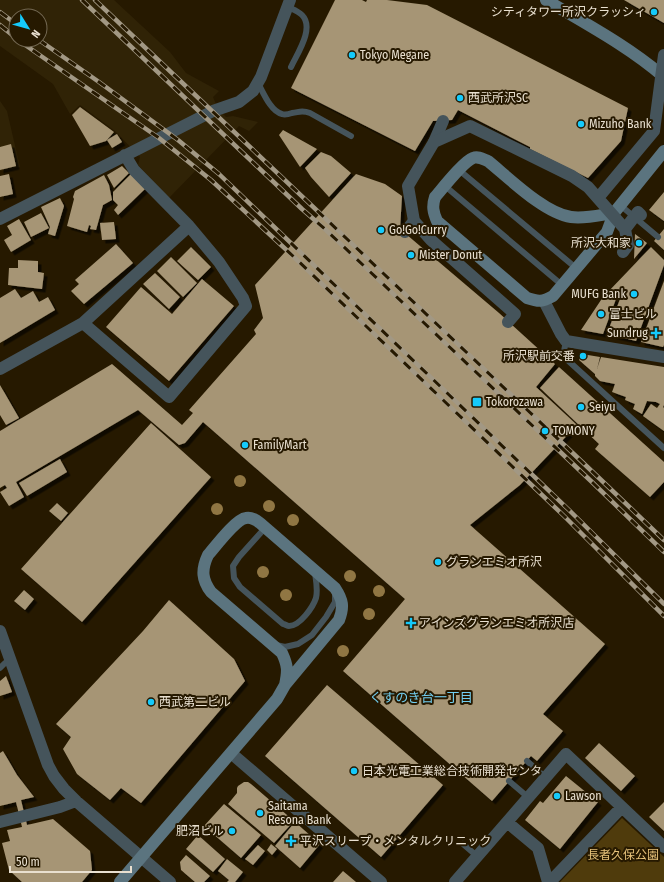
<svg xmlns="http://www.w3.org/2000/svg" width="664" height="882" viewBox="0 0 664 882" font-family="'Fira Sans Condensed','Noto Sans JP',sans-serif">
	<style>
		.built { fill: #302306; fill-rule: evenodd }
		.green { fill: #4f3b0c }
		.building { fill: #a69575; filter: url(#shadow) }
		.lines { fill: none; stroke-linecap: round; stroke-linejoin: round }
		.lane { stroke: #45545b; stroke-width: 6 }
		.street { stroke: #45545b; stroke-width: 12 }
		.secondary { stroke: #5b747f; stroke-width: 12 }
		.rail-casing { stroke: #a29884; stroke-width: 4.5 }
		.rail { stroke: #261900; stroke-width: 3; stroke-dasharray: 9; stroke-linecap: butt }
		.street-bridge { stroke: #45545b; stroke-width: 12 }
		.tree { fill: #907643 }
		.poi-dot { fill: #15cafb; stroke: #261900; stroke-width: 1.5 }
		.labels { text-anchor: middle; stroke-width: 4; stroke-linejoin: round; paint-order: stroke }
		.poi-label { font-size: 12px; fill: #e9e0d0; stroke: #261900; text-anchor: start }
		.park-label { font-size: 12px; fill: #e6c27a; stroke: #261900 }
		.neighbourhood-label { font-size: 13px; fill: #72cef0; stroke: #261900 }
	</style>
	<defs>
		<filter id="shadow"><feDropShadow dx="3.5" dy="3.5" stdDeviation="0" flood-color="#0009"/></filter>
	</defs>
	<rect width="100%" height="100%" fill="#261900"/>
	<path class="built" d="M0,0H114L170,52L186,73L219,91L213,97L218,109L226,117L233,116L258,122L249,131L239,126L169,198L138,165L140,157L115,131L80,105L70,114L53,84L0,46ZM16,16H40V40H16Z
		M0,101L7,111L20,167L0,171Z"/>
	<path class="green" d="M622,818L664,857V882H560Z"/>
	<path class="building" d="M335,0H362L366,2L367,0H387L427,5L628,108L621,141L588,178L530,149V147L458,110L452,120L433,121L415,151L291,88Z
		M624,0H664V23Z
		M80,107L114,132L106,141L90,146L72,115Z
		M283,130L317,149L300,167L279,135Z
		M117,134L122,142L112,148L107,140Z
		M11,144L16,166L0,170V147Z
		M321,152L331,156L351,173L329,197L311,177L305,168Z
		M122,166L129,173L114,188L107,175Z
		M9,174L13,194L0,197V176Z
		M131,174L145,189L118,215L114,210L118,205L113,200V192Z
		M356,174L385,184L402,196L400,229L499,313L555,364L536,387L577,425L520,485L470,525L605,644L543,714L563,731L537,761L531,756L492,801L343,671L405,599L203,422L185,443L179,445L138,410L16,482L24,497L9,506L0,492L7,488L5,485L0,488V431L112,364L182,425L193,413L189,410L256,334L254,330L263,318L255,285Z
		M104,175L109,185L112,200L103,205L96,230L90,229L91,226L89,225L87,232L67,226L74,199L73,197L75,191Z
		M664,192V221L649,210Z
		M60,198L64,206L55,236L48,234L50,227L41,207Z
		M41,213L49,228L31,237L24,222Z
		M19,219L31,240L11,252L4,240L12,235L7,226Z
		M114,222L116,239L102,240L100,223Z
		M664,229V250L654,241Z
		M635,234L647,243L634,259Z
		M116,244L133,263L84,304L71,291L79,284L75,280Z
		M191,247L211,267L198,280L177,261Z
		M651,247L664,260V265L636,341L607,334L620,299L607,293Z
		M171,257L197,283L183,297L157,271Z
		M18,260L38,261V272L44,273L42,289L8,285L9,268H18Z
		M155,273L180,297L169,309L143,284Z
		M202,279L234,306L169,381L106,327L141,287L172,314Z
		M664,281V345L663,347L641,342Z
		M15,289L21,298L33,291L39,302L48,297L55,310L0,343V298Z
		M605,294L616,299L603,334L581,330Z
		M582,354L600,357L597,369L601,357L664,367V405L663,407L664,408V431L643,416L651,404L657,408L660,404L656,402L647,401L642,414L633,409L635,404L625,400L626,397L612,392L615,384L600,381L595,376V374L579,360Z
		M559,367L664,462V482L650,497L595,449L599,444L540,388Z
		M0,385L19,418L6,425L0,415Z
		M151,423L211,477L82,622L21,569Z
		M60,459L67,472L27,496L19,483Z
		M57,503L68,513L61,521L49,511Z
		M24,590L34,599L25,610L14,601Z
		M169,600L234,659L245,681L141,803L121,788L110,800L77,774L63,749L71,737L56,724L143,631Z
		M6,676L12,692L0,696V681Z
		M327,685L443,785L381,857L265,756Z
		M599,743L635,776L621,791L585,758Z
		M3,751L17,775L34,797L21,800L27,825L53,819L90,851L92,870L82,882H22L9,870L2,843L10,841L7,830L22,827L16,802L0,806V753Z
		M566,776L598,802L560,849L525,820L540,801L543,803Z
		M244,782H248L251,784L294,821L274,843L228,804L237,793V788L238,786Z
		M664,802V831L649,817Z
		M224,804L261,835L241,858L204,826Z
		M295,822L320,844L300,868L275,846Z
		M198,835L225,859L213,872L186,849Z
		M271,844L277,849L272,855L267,850Z
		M258,845L265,851L253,865L245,859Z
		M186,855L210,876L204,882H195L181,870L180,862Z
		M227,859L243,872L235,882H227L229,880L218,871Z
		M343,871L356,882H333Z"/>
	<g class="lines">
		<path class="lane" d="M288,7C292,9 298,11 302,15C315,28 297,54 291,67
			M258,83C263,92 271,112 282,114C285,115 289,114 292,113C300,112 302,110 310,113L351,136
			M459,170L576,268
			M445,186L562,285
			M620,205L658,237
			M566,341L563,356L664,448
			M265,528L239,557L233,566L234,578L240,587L283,624C285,624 287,626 289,626C300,626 313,607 316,598C318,590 316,580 315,573
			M276,645L285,647L298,644L312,635L326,617L335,602V592
			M0,668L4,664L10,659
			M527,761L546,778
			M509,781L529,798
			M463,844L477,856"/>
		<path class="street" d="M434,142L443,121
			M0,219L213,111L239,102L253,91L261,77L290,0
			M405,232L414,221
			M544,301L561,334L566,341L664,357
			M83,323L169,397L246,306L243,298L219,262L189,226L134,170L125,155
			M0,369L83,323L189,226
			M0,631L48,765L54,776L64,789L76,801L170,882
			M231,753L381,882
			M0,822L60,807L76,801
			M507,822L538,848L548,882
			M455,882L566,754L664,847
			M550,882L622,807"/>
		<path class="secondary" d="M546,0C586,24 628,46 664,77
			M614,213C600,215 585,219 571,217C544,213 509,178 488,161C483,159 478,156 473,158C464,161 442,189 435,197C432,206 433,212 437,221L527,298C539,302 542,302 553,296L607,232L614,213L664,151
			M120,882L277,699L285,685L339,620C344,607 343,600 335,588L260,523C256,520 252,517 246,518C236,519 215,547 208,555C201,570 202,580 211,592L282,653C288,666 288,671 285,685"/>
		<g class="rail-casing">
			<path id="rail" d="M82,0L302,209L326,230L593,483L664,552
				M95,0L598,477L664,540
				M0,12L16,24
				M0,25L16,38
				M18,40L159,138L211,180L294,257L564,516L664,616
				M39,40L99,82L178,140L219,174L569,510L664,604"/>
		</g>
		<use href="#rail" class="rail"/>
		<path class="street-bridge" d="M598,198L654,131L664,55
			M625,229L638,212L641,215
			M508,322L515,314L431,240L414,221L408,186L434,142L470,126L572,176L588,187L625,229L628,245L623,252"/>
	</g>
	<g class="tree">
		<circle cx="240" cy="481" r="6"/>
		<circle cx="269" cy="506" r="6"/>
		<circle cx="217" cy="509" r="6"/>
		<circle cx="293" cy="520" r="6"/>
		<circle cx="263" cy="572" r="6"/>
		<circle cx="350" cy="576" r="6"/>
		<circle cx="379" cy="591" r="6"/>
		<circle cx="286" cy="595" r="6"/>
		<circle cx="369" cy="614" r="6"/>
		<circle cx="343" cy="651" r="6"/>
	</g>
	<g class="poi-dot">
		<circle cx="654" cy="12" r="4"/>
		<circle cx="352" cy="55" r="4"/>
		<circle cx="460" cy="98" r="4"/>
		<circle cx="581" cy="124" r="4"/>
		<circle cx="381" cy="230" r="4"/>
		<circle cx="639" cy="243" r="4"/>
		<circle cx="411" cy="255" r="4"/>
		<circle cx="634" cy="294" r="4"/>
		<circle cx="601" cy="314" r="4"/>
		<path d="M654 327h4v4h4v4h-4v4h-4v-4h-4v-4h4z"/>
		<circle cx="583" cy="356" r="4"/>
		<rect x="472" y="397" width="10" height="10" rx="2"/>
		<circle cx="581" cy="407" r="4"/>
		<circle cx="545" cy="431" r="4"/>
		<circle cx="245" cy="445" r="4"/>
		<circle cx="438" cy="562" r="4"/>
		<path d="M409 617h4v4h4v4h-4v4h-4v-4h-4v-4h4z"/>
		<circle cx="151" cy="702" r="4"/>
		<circle cx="354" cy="771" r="4"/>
		<circle cx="557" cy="796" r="4"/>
		<circle cx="260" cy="813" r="4"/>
		<circle cx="232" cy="831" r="4"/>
		<path d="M289 835h4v4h4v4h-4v4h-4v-4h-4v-4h4z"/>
	</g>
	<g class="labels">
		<g class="poi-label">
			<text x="646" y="16" text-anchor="end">シティタワー所沢クラッシィ</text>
			<text x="360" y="59">Tokyo Megane</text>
			<text x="468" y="102">西武所沢SC</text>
			<text x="589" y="128">Mizuho Bank</text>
			<text x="389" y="234">Go!Go!Curry</text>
			<text x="631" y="247" text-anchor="end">所沢大和家</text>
			<text x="419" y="259">Mister Donut</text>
			<text x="626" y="298" text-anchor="end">MUFG Bank</text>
			<text x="609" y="318">富士ビル</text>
			<text x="648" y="337" text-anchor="end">Sundrug</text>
			<text x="575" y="360" text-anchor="end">所沢駅前交番</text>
			<text x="486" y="406">Tokorozawa</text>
			<text x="589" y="411">Seiyu</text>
			<text x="553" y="435">TOMONY</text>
			<text x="253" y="449">FamilyMart</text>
			<text x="446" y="566">グランエミオ所沢</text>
			<text x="419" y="627">アインズグランエミオ所沢店</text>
			<text x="159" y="706">西武第二ビル</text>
			<text x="362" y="775">日本光電工業総合技術開発センタ</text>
			<text x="565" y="800">Lawson</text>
			<text x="268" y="810">Saitama<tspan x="268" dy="14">Resona Bank</tspan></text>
			<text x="224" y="835" text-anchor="end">肥沼ビル</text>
			<text x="300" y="845">平沢スリープ・メンタルクリニック</text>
		</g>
		<g class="park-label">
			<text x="623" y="859">長者久保公園</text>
		</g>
		<g class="neighbourhood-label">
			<text x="421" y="702">くすのき台一丁目</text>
		</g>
	</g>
	<g transform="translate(28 28) rotate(127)"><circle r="19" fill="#261900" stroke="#746953"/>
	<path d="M0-3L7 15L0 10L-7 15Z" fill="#15cafb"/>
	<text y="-6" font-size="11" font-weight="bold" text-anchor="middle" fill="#e9e0d0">N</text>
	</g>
	<path d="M10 866v6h121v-6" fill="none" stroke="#e9e0d0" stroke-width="2"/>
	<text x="16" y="866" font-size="12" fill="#e9e0d0" stroke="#261900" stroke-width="3" paint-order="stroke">50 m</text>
</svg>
